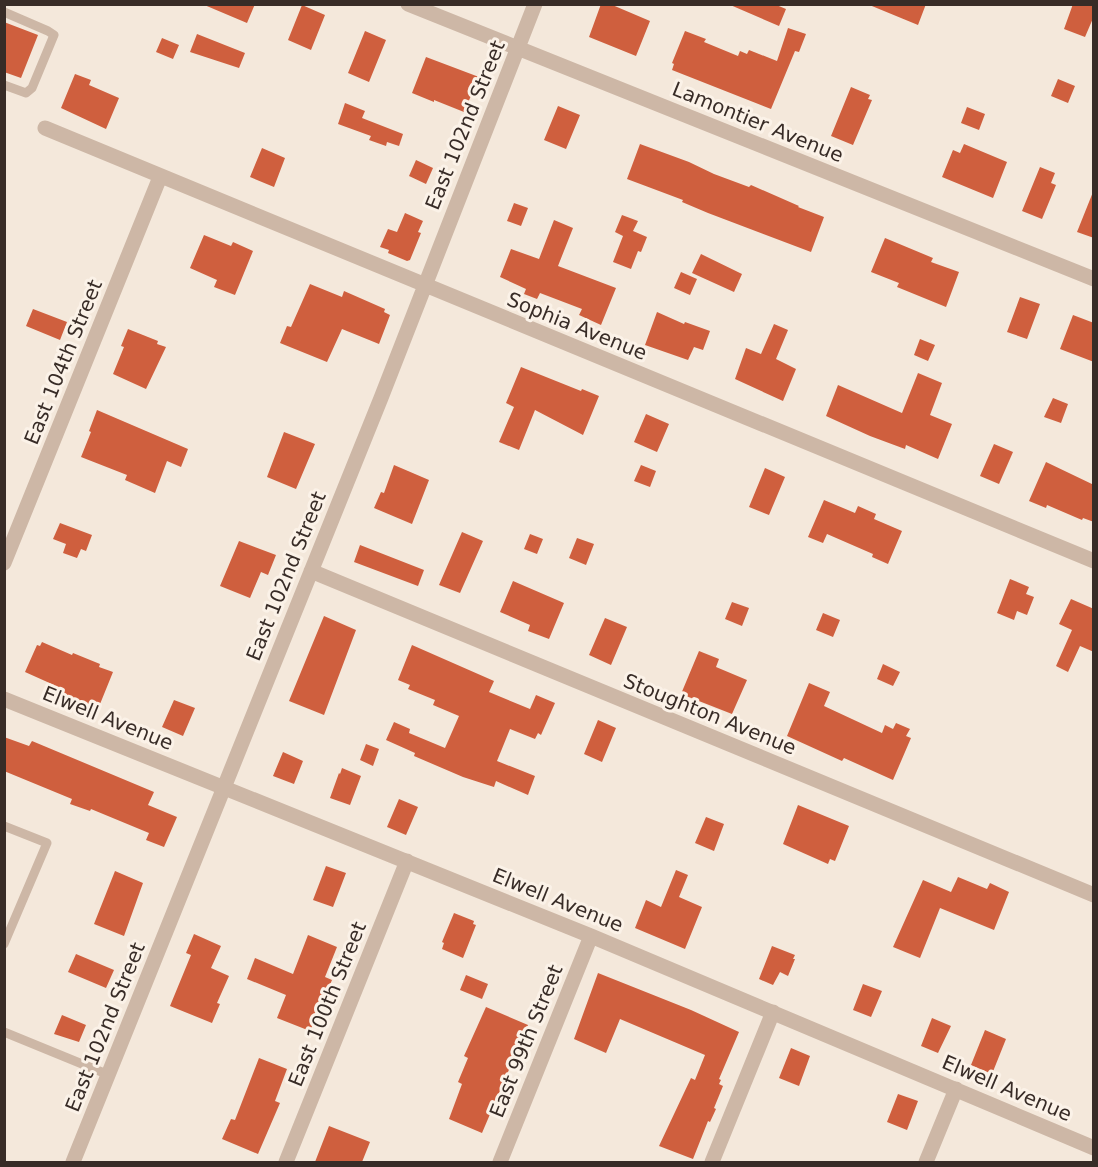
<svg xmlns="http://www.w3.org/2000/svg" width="1098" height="1167" viewBox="0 0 1098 1167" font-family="'DejaVu Sans',sans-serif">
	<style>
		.building { fill: #cf5f3e }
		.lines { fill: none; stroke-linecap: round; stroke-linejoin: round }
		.service { stroke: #cdb7a6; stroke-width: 9 }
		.minor { stroke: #cdb7a6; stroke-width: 15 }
		.labels { text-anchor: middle; stroke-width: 6; stroke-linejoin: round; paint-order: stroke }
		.street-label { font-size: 20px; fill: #382c27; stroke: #fbf2e8 }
	</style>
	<rect width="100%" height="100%" fill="#f4e8db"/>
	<path class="building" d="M202,4H255L247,23Z
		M601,4H610L650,21L636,56L589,37Z
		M728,4H774L786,9L779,26Z
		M867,4H926L918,25Z
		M1073,4H1094V16L1085,37L1064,29Z
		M302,5L325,15L311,50L288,40Z
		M4,22L38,35L21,78L4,72Z
		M788,28L806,34L799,52L795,51L771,109L672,70L674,64L672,63L685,31L706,39L704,42L738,56L740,51L747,54L749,50L777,61Z
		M365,31L386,40L369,82L348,73Z
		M197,34L245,53L239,68L190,52Z
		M162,38L179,45L173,59L156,52Z
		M426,57L479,77L464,112L434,100V102L412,93Z
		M75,74L91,80L89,85L119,98L106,129L61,108Z
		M1058,79L1075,86L1068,103L1051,96Z
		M851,87L870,95L868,99L872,100L853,145L831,136Z
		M345,103L365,111L362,118L403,134L399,146L387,142L386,146L369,140L371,136L338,124Z
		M558,106L580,115L566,149L544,140Z
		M967,107L985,114L979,130L961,123Z
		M640,144L689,162L714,174L749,187L751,185L799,206L798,207L824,217L811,252L708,213L682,202L683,200L627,179Z
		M964,144L1007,162L993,198L942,177L953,150L960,153Z
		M262,148L285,158L274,187L250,177Z
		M416,160L433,168L426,184L409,176Z
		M1040,167L1055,173L1051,183L1056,185L1042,219L1022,211Z
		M1093,192H1094V238L1077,232Z
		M514,203L528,208L521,226L507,221Z
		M405,213L423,221L418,232L421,233L410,260L407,261L388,253L389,250L380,247L388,229L397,232Z
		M622,215L638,221L633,231L647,237L641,252L638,251L631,269L613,262L623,236L615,232Z
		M554,220L573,228L558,266L616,288L601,325L579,315L582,309L540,293L537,299L524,294L526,289L500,277L511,249L539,259Z
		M204,235L231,246L233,242L253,251L235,295L214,287L217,280L190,268Z
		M885,238L933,258L931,262L959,272L946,307L897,287L899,283L871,272Z
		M701,254L742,274L734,292L692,273Z
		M681,272L697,279L690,295L674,288Z
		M310,284L342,297L344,291L385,309L384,312L390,315L379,344L342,329L327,362L280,343L287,326L291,327Z
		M1020,297L1040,304L1027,339L1007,332Z
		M33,309L67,322L60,340L26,326Z
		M657,312L684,324L685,322L710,331L703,350L694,347L688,360L645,345Z
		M1073,315L1094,323V362L1060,349Z
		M774,324L788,330L776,359L796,369L783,401L735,379L746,348L761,354Z
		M128,329L158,341L157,344L166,347L146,389L113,374L124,347L121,346Z
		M920,339L935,345L928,361L914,355Z
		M521,367L581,391L582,389L599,396L583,435L535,410L519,450L499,442L514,407L506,403Z
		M918,373L942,383L930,415L952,424L938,459L906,445L905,449L870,436L826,416L838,385L902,413Z
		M1053,398L1068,404L1061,423L1044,417Z
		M97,410L188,449L181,467L167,461L155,493L125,480L127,475L81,457L91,432L89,431Z
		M646,414L669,424L657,452L634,442Z
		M284,432L315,444L296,489L267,477Z
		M994,444L1013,452L999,484L980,476Z
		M1046,462L1094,485V522L1083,518L1082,520L1047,505L1046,508L1029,501Z
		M394,465L429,480L412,524L374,508L381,492L384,493Z
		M641,465L656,471L650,487L634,481Z
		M765,468L785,477L769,515L749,507Z
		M824,500L855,513L858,506L876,514L874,519L902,531L888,564L872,557L873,554L827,534L823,543L808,537Z
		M60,523L92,535L86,551L81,549L77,558L63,553L66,544L53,539Z
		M462,532L483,541L460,593L439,585Z
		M530,534L543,539L537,554L524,549Z
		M577,538L594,544L586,565L569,558Z
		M239,541L276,555L268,575L261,572L250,598L220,586Z
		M360,545L424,570L418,586L354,562Z
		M1010,579L1029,587L1026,594L1034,597L1027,615L1017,611L1014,620L997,613Z
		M513,581L564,603L549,639L528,631L530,625L500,612Z
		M1071,599L1094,609V652L1080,646L1068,672L1056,666L1072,630L1059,624Z
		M732,602L749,608L742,626L725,619Z
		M823,613L840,620L833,637L816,630Z
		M324,616L356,630L324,715L289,701Z
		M605,618L627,627L611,665L589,655Z
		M42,642L72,655L73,653L100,664L99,667L113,672L98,709L52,690L54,685L25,672L37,645L40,646Z
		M412,645L494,681L489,692L530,709L536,695L555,703L541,735L538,733L535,739L510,729L497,761L535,776L528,795L496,781L494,787L463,777L414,756L415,753L386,740L394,722L410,729L409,733L445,748L459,716L433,705L435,700L408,689L410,685L398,680Z
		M699,651L719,659L716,667L747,680L732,714L681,694Z
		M883,664L900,672L893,686L877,679Z
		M809,683L830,692L824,706L882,733L885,725L893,729L896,723L910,729L906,736L911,738L893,780L844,758L842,761L787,736Z
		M174,700L195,708L183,736L162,727Z
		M598,720L616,728L602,762L584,754Z
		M4,737L29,746L32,741L154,792L148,805L177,817L164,847L146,840L149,833L91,809L90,811L70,804L72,799L4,771Z
		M366,744L379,749L373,766L360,760Z
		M283,752L303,761L294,784L273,776Z
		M342,768L361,776L350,805L330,798L339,773L340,774Z
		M399,799L418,807L406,835L387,827Z
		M798,805L849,826L835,861L830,859L828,864L783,844Z
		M706,817L724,824L714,851L695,843Z
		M326,866L346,873L333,907L313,900Z
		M676,870L688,875L679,897L702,907L685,949L635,928L646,900L661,907Z
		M115,871L143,883L124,936L94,924Z
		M958,877L987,889L990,883L1009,892L994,930L940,908L920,958L893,947L923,880L951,892Z
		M454,913L474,921L473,924L476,925L463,958L442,949L444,943L442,942Z
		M194,934L221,946L211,968L229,976L217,1003L220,1004L212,1023L170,1006L191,955L186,953Z
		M308,935L337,947L325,977L332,980L310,1031L277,1018L286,995L247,979L255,958L293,974Z
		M772,946L795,955L793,959H795L788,976L780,972L773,985L759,979Z
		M76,954L114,970L106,988L68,972Z
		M598,973L691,1010L739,1032L719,1079L721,1080L719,1084L723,1086L714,1108L716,1109L710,1122L708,1121L693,1159L659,1146L691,1078L695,1080L705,1055L620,1019L606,1053L574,1039Z
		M466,975L488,984L482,999L460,990Z
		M863,984L882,991L871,1017L853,1010Z
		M486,1007L528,1025L482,1133L449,1119L462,1084L458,1082L468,1058L464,1056Z
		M62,1015L86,1025L79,1042L54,1034Z
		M932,1018L951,1026L938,1053L921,1046Z
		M985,1030L1006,1039L992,1074L971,1065Z
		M791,1048L810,1056L799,1086L779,1078Z
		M259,1058L287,1069L275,1101L280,1103L258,1154L222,1139L231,1119L235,1120Z
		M898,1094L918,1101L907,1130L887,1122Z
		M329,1126L370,1142L362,1162H315Z"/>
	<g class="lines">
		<path class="service" d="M4,12L48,31L54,35L32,88L26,93L4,85
			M4,826L47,843L4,944
			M4,1032L109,1075"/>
		<path class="minor" d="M408,4L1094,279
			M45,128L1094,561
			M4,563L160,177
			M311,571L1094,895
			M4,699L591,936L1094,1148
			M73,1162L381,398L535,4
			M286,1162L407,861
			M500,1162L591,936
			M712,1162L773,1012
			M926,1162L956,1089"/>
	</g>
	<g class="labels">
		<g class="street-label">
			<text transform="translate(758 122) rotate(22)" y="7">Lamontier Avenue</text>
			<text transform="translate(465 125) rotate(-68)" y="7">East 102nd Street</text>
			<text transform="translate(577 326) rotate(22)" y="7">Sophia Avenue</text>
			<text transform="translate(63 362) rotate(-68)" y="7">East 104th Street</text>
			<text transform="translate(286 576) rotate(-68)" y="7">East 102nd Street</text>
			<text transform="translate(710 714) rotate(22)" y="7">Stoughton Avenue</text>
			<text transform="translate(108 718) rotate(22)" y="7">Elwell Avenue</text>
			<text transform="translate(558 900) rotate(22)" y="7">Elwell Avenue</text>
			<text transform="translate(327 1004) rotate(-68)" y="7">East 100th Street</text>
			<text transform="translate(105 1027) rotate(-68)" y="7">East 102nd Street</text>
			<text transform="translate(526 1041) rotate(-68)" y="7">East 99th Street</text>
			<text transform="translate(1007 1088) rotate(23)" y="7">Elwell Avenue</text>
		</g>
	</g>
	<rect width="1098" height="1167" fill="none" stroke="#382c27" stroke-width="12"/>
</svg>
